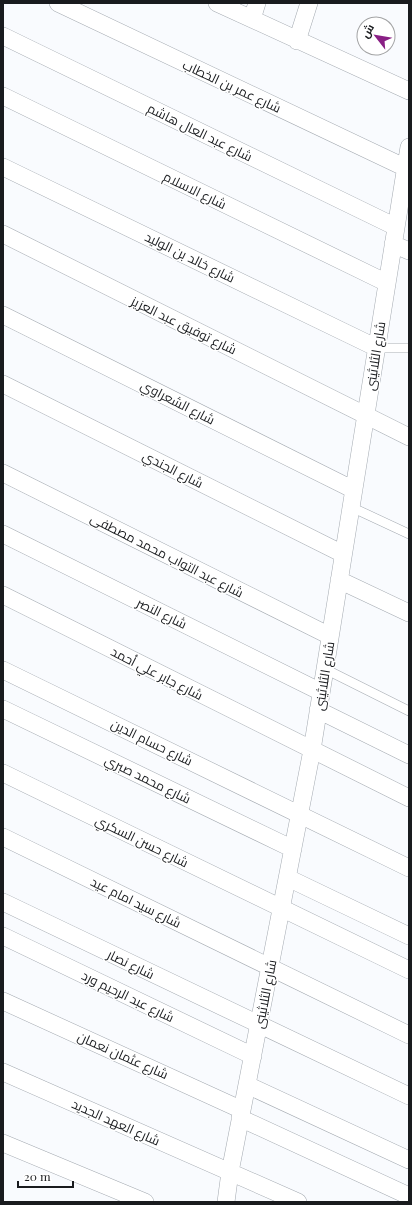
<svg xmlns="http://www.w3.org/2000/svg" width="412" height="1205" viewBox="0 0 412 1205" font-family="'Playfair Display',Cairo,serif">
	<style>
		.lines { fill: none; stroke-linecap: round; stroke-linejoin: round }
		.lane-casing { stroke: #a4aab1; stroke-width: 10 }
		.street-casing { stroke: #a4aab1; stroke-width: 18 }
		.lane { stroke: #fff; stroke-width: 9 }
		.street { stroke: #fff; stroke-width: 17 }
		.labels { text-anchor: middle; stroke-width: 3; stroke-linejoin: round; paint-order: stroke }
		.street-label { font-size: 13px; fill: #191b1e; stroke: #fff }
	</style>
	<rect width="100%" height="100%" fill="#f9fbfe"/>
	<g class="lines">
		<g class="lane-casing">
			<path id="lane" d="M377,348H409
				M351,507L409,534
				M325,669L409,711"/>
		</g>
		<g class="street-casing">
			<path id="street" d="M58,3L406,168
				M217,3L409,91
				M252,19L257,3
				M3,36L396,227
				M297,41L309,3
				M3,96L387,283
				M3,167L377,348
				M3,234L409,437
				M393,244L409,251
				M3,315L354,490
				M3,384L343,554
				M3,473L330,636
				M3,534L321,692
				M339,580L409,613
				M3,595L409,798
				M3,670L409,868
				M3,709L293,849
				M318,710L409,755
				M3,773L409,970
				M3,837L409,1035
				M288,878L409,936
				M3,902L409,1096
				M3,936L253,1056
				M3,1001L242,1110
				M3,1072L298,1202
				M247,1085L409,1160
				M240,1118L409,1196
				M3,1143L145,1202
				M226,1202L230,1172L312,750L409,147"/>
		</g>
		<use href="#lane" class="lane"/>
		<use href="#street" class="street"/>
	</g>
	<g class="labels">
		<g class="street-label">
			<text transform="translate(232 86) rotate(25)" y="5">شارع عمر بن الخطاب</text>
			<text transform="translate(200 132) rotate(26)" y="5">شارع عبد العال هاشم</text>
			<text transform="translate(195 190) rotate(26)" y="5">شارع الاسلام</text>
			<text transform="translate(190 257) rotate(26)" y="5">شارع خالد بن الوليد</text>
			<text transform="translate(184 325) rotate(26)" y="5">شارع توفيق عبد العزيز</text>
			<text transform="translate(375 356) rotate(-81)" y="5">شارع الثلاثينى</text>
			<text transform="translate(178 402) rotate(27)" y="5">شارع الشعراوي</text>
			<text transform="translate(173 469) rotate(27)" y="5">شارع الجندي</text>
			<text transform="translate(167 555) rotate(27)" y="5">شارع عبد التواب محمد مصطفى</text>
			<text transform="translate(162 613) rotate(26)" y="5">شارع النصر</text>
			<text transform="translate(157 673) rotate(27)" y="5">شارع جابر علي أحمد</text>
			<text transform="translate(324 676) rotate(-81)" y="5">شارع الثلاثينى</text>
			<text transform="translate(152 742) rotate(26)" y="5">شارع حسام الدين</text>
			<text transform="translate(148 779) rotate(26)" y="5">شارع محمد صبري</text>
			<text transform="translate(142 841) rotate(26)" y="5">شارع حسن السكري</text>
			<text transform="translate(136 902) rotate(26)" y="5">شارع سيد امام عيد</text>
			<text transform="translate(131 964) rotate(26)" y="5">شارع نصار</text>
			<text transform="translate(265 994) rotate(-79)" y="5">شارع الثلاثينى</text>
			<text transform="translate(128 996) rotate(26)" y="5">شارع عبد الرحيم ورد</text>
			<text transform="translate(123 1055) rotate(24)" y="5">شارع عثمان نعمان</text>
			<text transform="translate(116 1122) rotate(24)" y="5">شارع العهد الجديد</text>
		</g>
	</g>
	<rect width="412" height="1205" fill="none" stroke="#191b1e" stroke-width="8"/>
	<g transform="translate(376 36) rotate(301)"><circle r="19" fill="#ffffff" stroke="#a3a4a5"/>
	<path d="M0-3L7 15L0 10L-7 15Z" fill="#891f85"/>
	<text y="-6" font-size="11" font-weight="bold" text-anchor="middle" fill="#191b1e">ش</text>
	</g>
	<path d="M18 1181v6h55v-6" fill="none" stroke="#191b1e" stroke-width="2"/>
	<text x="24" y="1181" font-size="12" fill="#191b1e" stroke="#ffffff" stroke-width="3" paint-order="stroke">20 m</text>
</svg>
